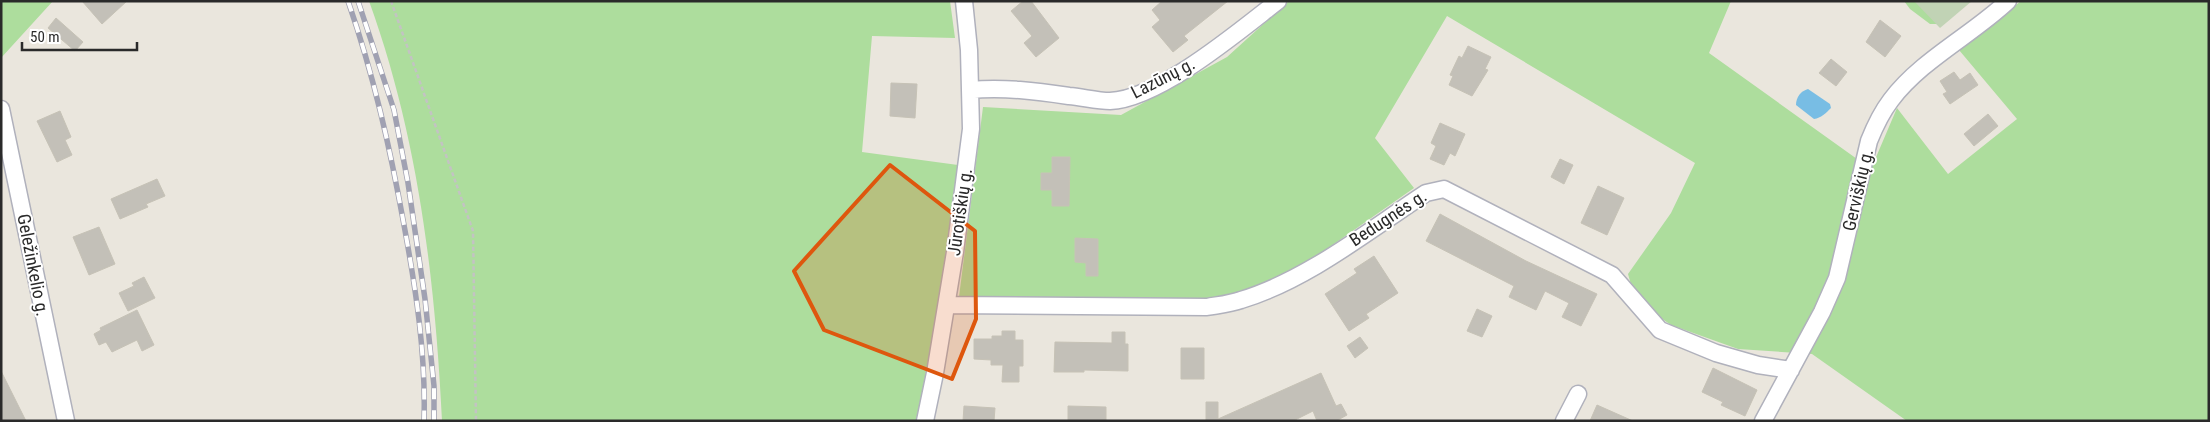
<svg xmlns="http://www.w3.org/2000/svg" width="2210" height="422" viewBox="0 0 2210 422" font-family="'Roboto Condensed',sans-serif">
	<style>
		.green { fill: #addd9d }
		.cemetery { fill: #c1d3b5 }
		.water { fill: #78bde4 }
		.building { fill: #c3c0b8; stroke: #c6c2b6 }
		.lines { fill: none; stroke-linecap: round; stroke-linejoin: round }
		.minor-casing { stroke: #b0b1bc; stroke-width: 19 }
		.path { stroke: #c3c3c3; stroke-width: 2.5; stroke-dasharray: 4 2.5; stroke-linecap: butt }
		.minor { stroke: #fff; stroke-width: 16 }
		.rail-casing { stroke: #a0a1b2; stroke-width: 5.5 }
		.rail { stroke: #fff; stroke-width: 4; stroke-dasharray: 11; stroke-linecap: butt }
		.marked { fill: #de570e; fill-opacity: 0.2; stroke: #de570e; stroke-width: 4; stroke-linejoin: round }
		.labels { text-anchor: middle; stroke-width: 4; stroke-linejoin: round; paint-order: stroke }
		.street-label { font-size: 18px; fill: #2a2a2a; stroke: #fff }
	</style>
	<rect width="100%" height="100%" fill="#eae6dd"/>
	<path class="green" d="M1,1H53L1,58Z
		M369,1H950L955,38L872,36L862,152L958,165L936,323L916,421H442C435,278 418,136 369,1Z
		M1289,1H1731L1709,53L1871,169L1897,108L1948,174L2017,119L1959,50L2021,1H2209V421H1907L1812,354L1738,349L1671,325L1651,311L1632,288L1628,274L1671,213L1695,163L1447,16L1375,138L1414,188L1304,265L1250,292L1202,301L959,297L983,107L1121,115L1227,57Z
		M1904,1H1969L1944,24H1930L1910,9Z"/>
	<path class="cemetery" d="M1914,1H1972L1940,28Z"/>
	<path class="water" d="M1808,89L1830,104L1831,108C1826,113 1821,118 1814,119L1796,105C1796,97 1801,91 1808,89Z"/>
	<path class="building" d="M82,1H127L102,24Z
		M1023,1H1031L1059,38L1036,57L1024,43L1032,36L1011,11Z
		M1162,1H1228L1184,36L1188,40L1173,52L1152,27L1160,20L1152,10Z
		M56,18L83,42L75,51L48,28Z
		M1880,20L1901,36L1885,57L1866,42Z
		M1468,46L1491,57L1485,69L1488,70L1472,96L1449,85L1453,76L1450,75L1459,56L1462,58Z
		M1831,59L1847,72L1836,86L1819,73Z
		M1954,72L1960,80L1970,73L1978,85L1950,104L1943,94L1947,92L1940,81Z
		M891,83L917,84L915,118L890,116Z
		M60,111L71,137L65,140L72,155L57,162L37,121Z
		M1988,114L1998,126L1974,146L1964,134Z
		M1440,123L1465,134L1455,156L1450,153L1444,165L1430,159L1436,146L1431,143Z
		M1052,157H1070L1069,206H1052V190H1041V173H1052Z
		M1560,159L1573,165L1564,184L1551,177Z
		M157,179L165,196L146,204L148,207L120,219L111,199Z
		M1598,186L1624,198L1607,235L1581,223Z
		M1440,214L1526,261L1597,294L1581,326L1562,317L1569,303L1545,291L1536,310L1509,297L1514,286L1426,241Z
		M99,227L115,264L89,275L73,237Z
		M1075,238L1098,239V276H1086V263L1075,262Z
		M1374,256L1398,293L1366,314L1369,318L1349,331L1325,294L1357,273L1354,269Z
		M144,277L155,298L128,311L119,293L134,286L132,283Z
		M1477,309L1492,316L1482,337L1467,331Z
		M137,310L154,345L142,351L137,340L112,352L106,342L99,345L94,334L101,330L100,328Z
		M1002,331H1015V340H1023V366H1019V382H1002L1003,365H991V360L974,359V339H992V336H1002Z
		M1112,332H1125V344H1128V371L1084,370V372H1054L1055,342L1112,343Z
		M1360,337L1368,348L1355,358L1347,346Z
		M1181,348H1204V379H1181Z
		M1713,368L1757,390L1745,416L1721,405L1723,402L1702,392Z
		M1,371L26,421H1Z
		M1321,373L1336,406L1341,404L1347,415L1336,421H1317L1313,411L1293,421H1206V402H1218V419Z
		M1597,405L1633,421H1590Z
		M964,406L995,408L994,421H963Z
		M1068,406L1106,407V421H1068Z"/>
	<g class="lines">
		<g class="minor-casing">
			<path id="minor" d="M970,90C1004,87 1036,91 1069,96C1082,97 1097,101 1110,101C1159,99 1239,31 1278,1
				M1,109L66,421
				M947,305L1207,307C1218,305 1230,304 1241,300C1307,280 1368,231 1426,193L1444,189L1612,275L1660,330L1716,353L1758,365L1791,370
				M925,421L935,373L955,252L971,129L969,50L964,1
				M1564,421L1578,394
				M1763,421L1822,312L1837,278L1869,141C1875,126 1881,113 1891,100C1921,60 1972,35 2008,1"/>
		</g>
		<path class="path" d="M391,1L473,231L476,421"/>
		<use href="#minor" class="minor"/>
		<g class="rail-casing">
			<path id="rail" d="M348,1C374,76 390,148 404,225C416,290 426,354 424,421
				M358,1L394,110L408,183L425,299L434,386V421"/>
		</g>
		<use href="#rail" class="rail"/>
	</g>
	<path class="marked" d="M890,165L975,231L976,319L952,379L824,330L794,271Z"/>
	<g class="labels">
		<g class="street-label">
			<text transform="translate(1163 78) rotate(-27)" y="6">Lazūnų g.</text>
			<text transform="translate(1858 190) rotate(-77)" y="6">Gerviškių g.</text>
			<text transform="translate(960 212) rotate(-82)" y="6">Jūrotiškių g.</text>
			<text transform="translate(1388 218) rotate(-33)" y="6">Bedugnės g.</text>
			<text transform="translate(33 265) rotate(79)" y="6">Geležinkelio g.</text>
		</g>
	</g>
	<rect width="2210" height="422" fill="none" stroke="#2a2a2a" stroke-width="5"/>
	<path d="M22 42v8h115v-8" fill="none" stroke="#2a2a2a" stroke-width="2.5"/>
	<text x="30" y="42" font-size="15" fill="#2a2a2a" stroke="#ffffff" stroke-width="4" paint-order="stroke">50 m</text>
</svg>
